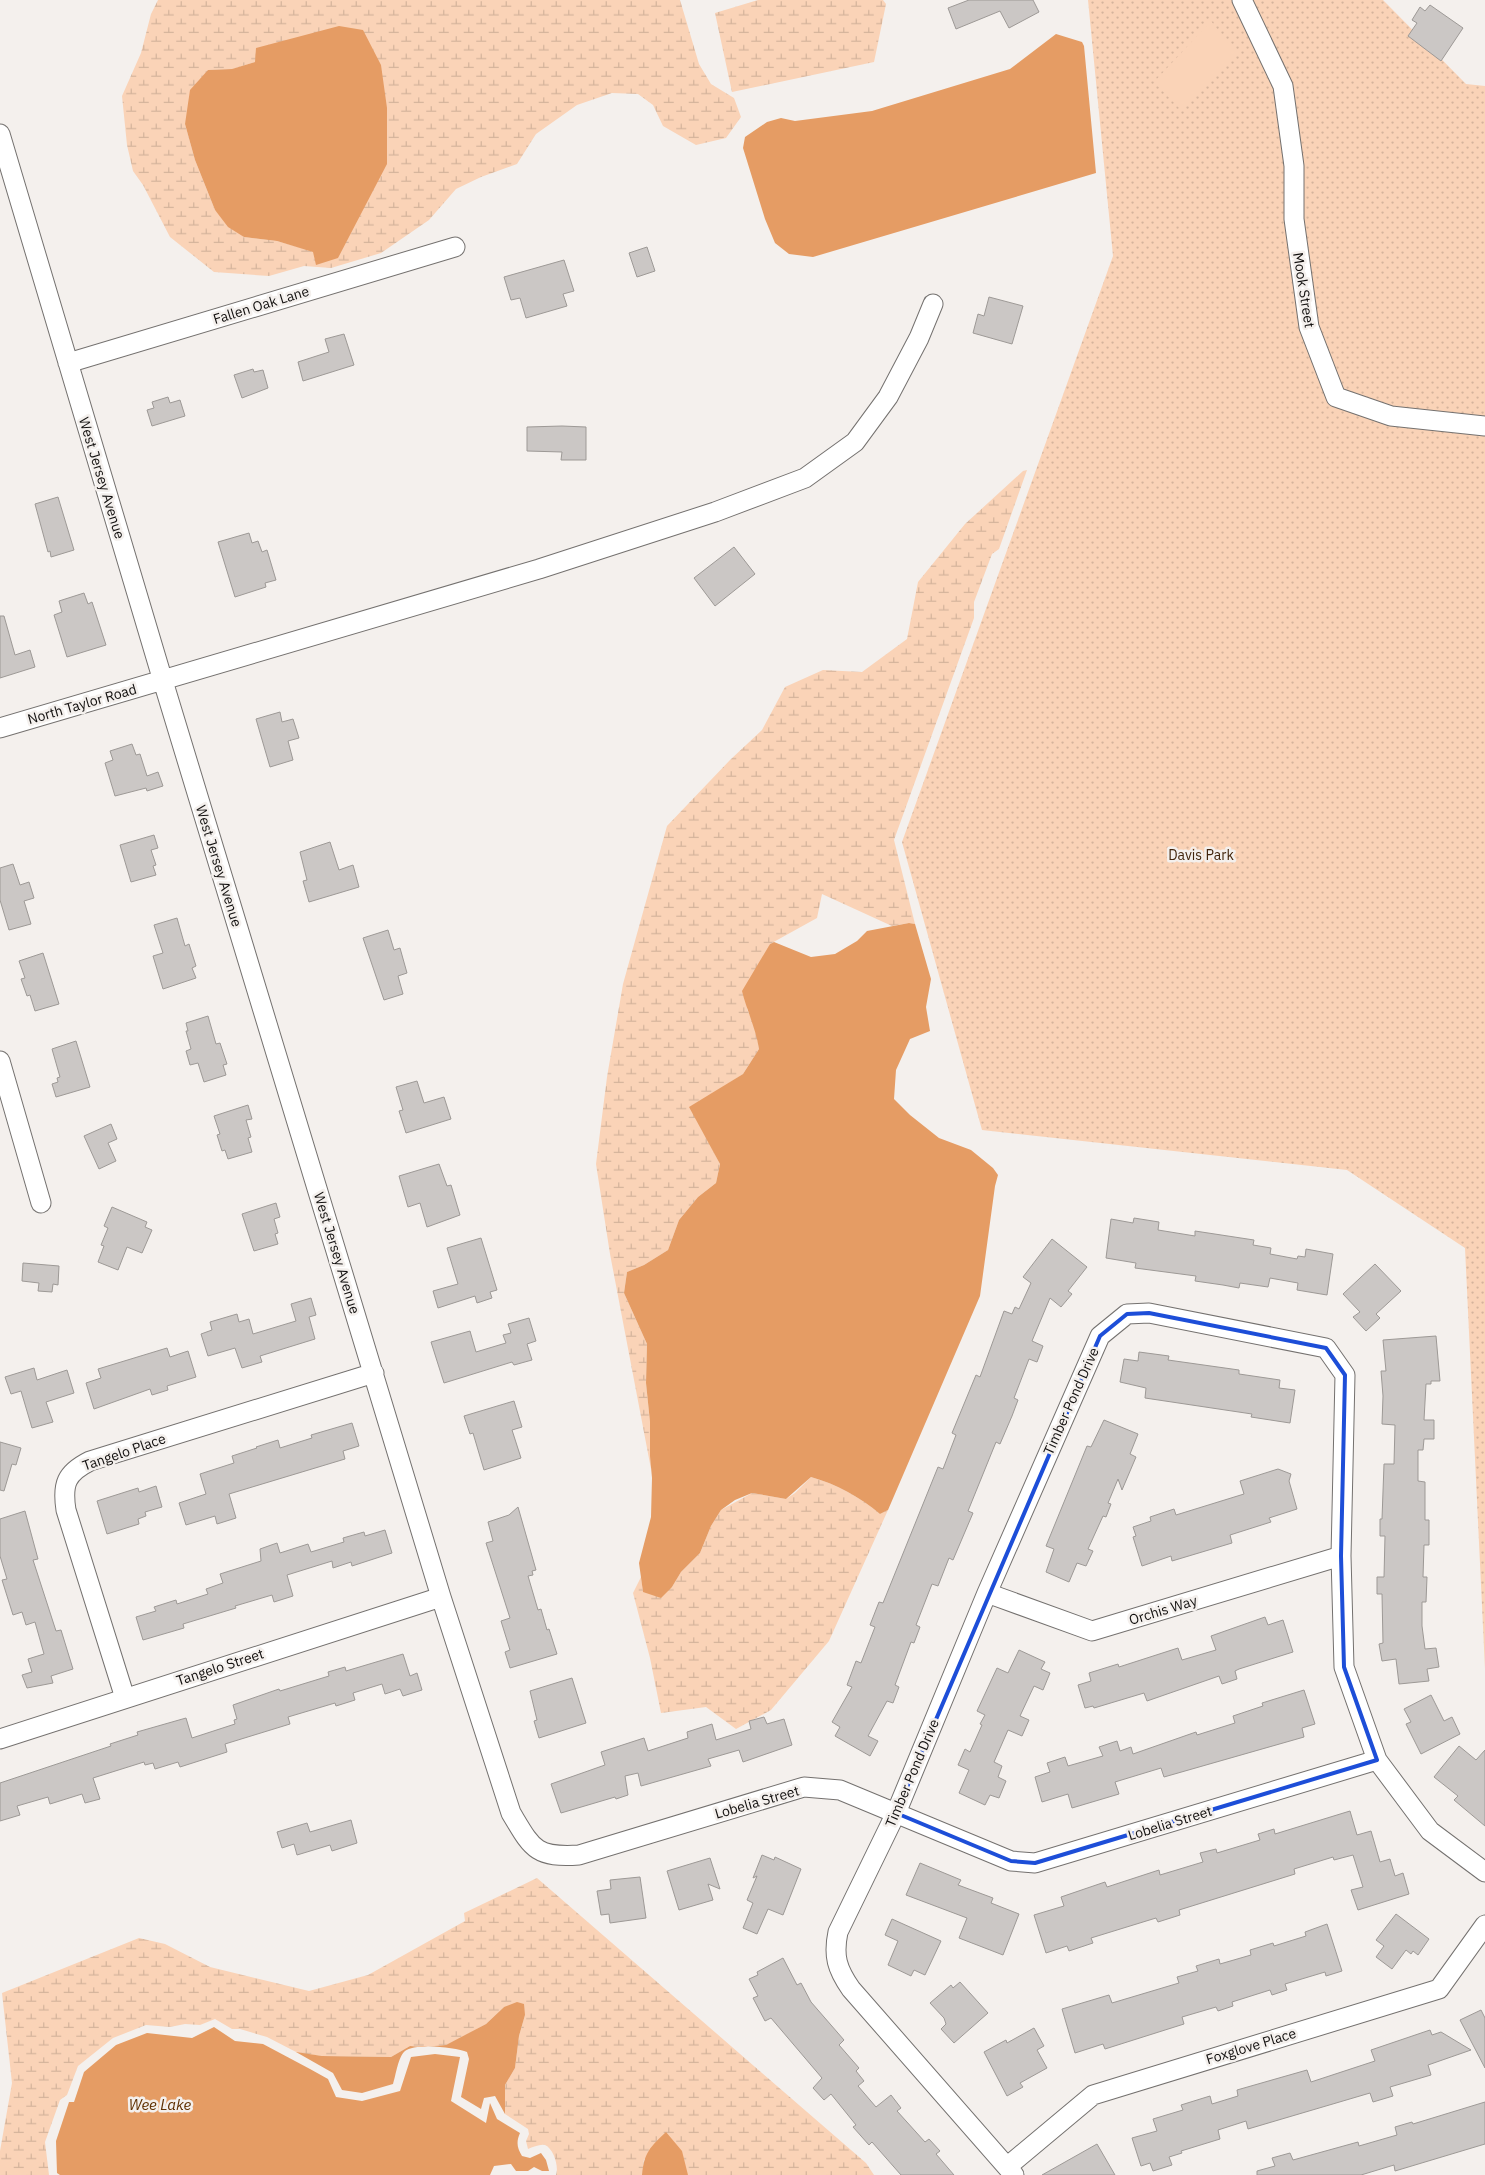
<svg xmlns="http://www.w3.org/2000/svg" width="1485" height="2175" viewBox="0 0 1485 2175" font-family="'IBM Plex Sans',sans-serif">
	<style>
		.grass { fill: url(#grass-dots) }
		.wetland { fill: url(#wetland-marsh); fill-rule: evenodd }
		.pitch { fill: #fad3b7 }
		.water { fill: #e59c64 }
		.building { fill: #cbc7c5; stroke: #9d9996 }
		.lines { fill: none; stroke-linecap: round; stroke-linejoin: round }
		.minor-casing { stroke: #74716f; stroke-width: 21 }
		.minor { stroke: #fff; stroke-width: 19 }
		.marked { fill: none; stroke: #1d4ed8; stroke-width: 4; stroke-linejoin: round }
		.labels { text-anchor: middle; stroke-width: 5; stroke-linejoin: round; paint-order: stroke }
		.street-label { font-size: 14px; fill: #110f0e; stroke: #f4f0ed }
		.park-label { font-size: 14px; fill: #42250c; stroke: #f4f0ed }
		.water-label { font-size: 15px; font-style: italic; fill: #5e2f01; stroke: #f4f0ed }
	</style>
	<defs>
		<pattern id="grass-dots" width="8" height="8" patternUnits="userSpaceOnUse" patternTransform="scale(1.25)"><rect width="8" height="8" fill="#fad3b7"/><path d="M2 2h.1M6 6h.1" fill="none" stroke="#d5b49c" stroke-width="1.8" stroke-linecap="round"/></pattern>
		<pattern id="wetland-marsh" width="20" height="14" patternUnits="userSpaceOnUse" patternTransform="scale(1.25)"><rect width="20" height="14" fill="#fad3b7"/><path d="M1 5h8M5 5V1M11 12h8M15 12V8" fill="none" stroke="#d5b49c"/></pattern>
	</defs>
	<rect width="100%" height="100%" fill="#f4f0ed"/>
	<path class="grass" d="M1088,0H1383L1466,84L1485,86V1669L1465,1248L1347,1170L982,1130L902,842L1113,256Z"/>
	<path class="wetland" d="M158,0H680L699,64L711,84L734,98L741,117L726,138L696,145L663,126L653,105L638,94L612,93L577,105L536,134L517,164L481,177L456,189L429,220L381,253L331,268L304,266L269,276L214,272L170,237L143,185L133,171L127,145L122,96L141,53L151,14ZM255,62L337,258L277,241L244,237L215,210L195,160L185,124L208,70L233,69Z
		M758,0H883L886,4L874,62L732,92L715,13Z
		M1027,470L999,549L992,554L974,602V618L894,840L915,924L909,923L892,926L822,894L817,918L770,944L747,1009L756,1028L759,1049L743,1074L721,1088L708,1140L720,1164L716,1183L698,1197L679,1220L668,1250L644,1265L627,1272L624,1293L647,1344L646,1383L650,1422L651,1469L610,1254L596,1164L607,1077L623,984L667,826L730,760L762,730L785,687L823,670L862,672L907,639L918,582L965,524L1023,471Z
		M811,1477C836,1484 860,1497 880,1514L888,1510L829,1641L771,1710L736,1729L706,1707L661,1713L650,1658L633,1593L641,1577L643,1592L672,1587L681,1572L700,1553L711,1526L721,1510L752,1493L786,1499L795,1493Z
		M537,1878L866,2163L874,2175H688L644,2159L642,2175H556C559,2167 554,2149 545,2145C540,2144 533,2147 528,2149L526,2141L529,2134L528,2129L505,2114V2085L515,2068L519,2036L525,2015L504,2007L486,2024L457,2040L446,2045L422,2047L410,2046L391,2057L322,2056L298,2053L267,2037L240,2029H232L215,2019L200,2025L185,2024L170,2027L146,2025L113,2038L78,2066L67,2095L60,2100L45,2142L49,2175H0V2151L12,2083L2,1993L139,1938L165,1944L210,1967L309,1991L368,1975L465,1921L464,1913Z"/>
	<path class="pitch" d="M1211,21L1237,55L1181,110L1154,82Z"/>
	<path class="water" d="M339,26L363,30L381,65L387,108V164L338,258L316,265L313,252L277,241L244,237L228,227L215,210L195,160L185,124L190,90L208,70L232,69L255,62L256,48Z
		M1056,34L1082,42L1084,46L1096,173L813,257L789,254L775,243L765,219L743,148L745,137L767,122L781,118L795,121L872,111L1010,69Z
		M909,923L915,924L931,979L926,1007L930,1031L910,1039L896,1070L894,1099L910,1115L939,1138L971,1150L993,1168L998,1175L995,1186L980,1296L888,1510L880,1514C860,1497 836,1484 811,1477L786,1499L752,1493L735,1500L721,1510L711,1526L700,1553L681,1572L672,1587L661,1598L643,1592L639,1563L651,1517L652,1478L650,1456V1422L646,1383L647,1344L624,1293L627,1272L644,1265L668,1250L679,1220L698,1197L716,1183L720,1164L689,1107L743,1074L759,1049C756,1029 747,1011 742,991L770,944L774,942L811,957L835,954L857,941L867,931Z
		M517,2002L524,2004L525,2015L519,2036L515,2068L505,2085V2114L495,2096L484,2098L481,2109L461,2097L469,2059L467,2052C456,2047 414,2043 405,2051C398,2057 396,2075 393,2084L362,2093L342,2090L333,2073L296,2052L322,2056L391,2057L410,2046L422,2047L446,2045L486,2024L504,2007Z
		M214,2027L235,2041L263,2044L310,2069L328,2079L336,2097L362,2101L400,2091L411,2057L435,2054L460,2057L451,2101L486,2123L490,2103L497,2119L520,2133C516,2142 517,2148 522,2156L530,2158L541,2153L546,2160L549,2171H542L534,2167L528,2171H516L511,2164L494,2166L490,2175H60L57,2173L56,2141L69,2102H74L84,2072L116,2045L147,2033L192,2038Z
		M666,2132L682,2151L688,2175H642C644,2153 650,2147 666,2132Z"/>
	<path class="building" d="M969,0H1033L1039,12L1009,28L1000,11L956,29L948,8Z
		M1430,5L1463,28L1441,61L1408,36L1417,23L1412,20L1420,7L1425,11Z
		M647,247L655,271L637,277L629,253Z
		M564,260L574,291L563,294L567,306L526,318L520,298L511,300L504,277Z
		M989,297L1023,306L1012,344L973,333L978,314L984,316Z
		M344,334L354,365L303,381L298,362L329,352L325,339Z
		M253,369L254,372L263,370L268,388L242,398L234,375Z
		M168,397L170,403L180,400L185,416L152,426L147,410L154,408L152,402Z
		M562,426L586,427V460H561L562,452L527,451V427Z
		M58,497L74,550L51,557L50,551L48,552L35,504Z
		M249,533L252,543L258,541L262,552L267,550L276,580L265,583L266,587L235,597L218,542Z
		M734,547L755,574L715,606L694,578Z
		M84,593L88,604L92,602L106,645L67,657L54,615L62,612L59,601Z
		M0,616H4L15,655L30,650L35,667L0,678Z
		M280,712L282,722L293,719L299,738L288,741L293,760L270,767L256,719Z
		M132,744L136,755L140,754L147,776L158,772L163,786L147,791L146,788L115,796L105,763L113,760L110,751Z
		M154,835L158,848L151,850L156,865L153,866L156,875L131,882L120,845Z
		M330,842L339,870L353,865L359,887L309,902L303,881L307,880L300,852Z
		M13,864L20,885L29,882L34,898L24,901L31,924L9,930L0,900V868Z
		M177,918L185,946L189,944L196,966L192,968L196,978L163,989L153,956L163,953L154,925Z
		M388,930L394,950L400,948L407,973L398,976L403,994L384,1000L363,938Z
		M43,953L59,1004L35,1011L30,995L27,996L21,979L25,978L19,961Z
		M208,1016L216,1044L220,1043L227,1064L223,1065L226,1075L204,1082L198,1063L190,1065L186,1051L191,1049L186,1031H188L186,1023Z
		M76,1041L90,1087L56,1097L52,1084L58,1082L57,1078L60,1077L52,1049Z
		M417,1081L424,1103L444,1097L451,1119L406,1133L399,1111L403,1110L396,1087Z
		M248,1105L252,1119L246,1120L251,1137L248,1138L252,1152L228,1159L225,1150L222,1151L217,1135L220,1134L214,1116Z
		M111,1124L117,1139L108,1143L116,1161L99,1169L84,1136Z
		M439,1164L447,1186L451,1185L460,1215L427,1227L420,1203L408,1207L399,1176Z
		M276,1203L280,1217L274,1219L278,1233L275,1234L278,1244L254,1251L242,1214Z
		M112,1207L147,1222L145,1227L152,1230L142,1253L127,1247L118,1270L98,1262L104,1246L101,1245L108,1228L104,1226Z
		M1134,1218L1159,1222L1158,1230L1195,1236V1231L1254,1240L1253,1245L1271,1248L1270,1254L1297,1259L1298,1256L1305,1257L1306,1249L1333,1254L1327,1295L1297,1290L1298,1283L1270,1278L1268,1287L1240,1283L1239,1288L1223,1285L1195,1281L1196,1276L1135,1268L1136,1263L1106,1258L1111,1219L1133,1223Z
		M481,1238L497,1290L490,1292L492,1298L477,1303L475,1296L438,1308L433,1291L458,1284L447,1248Z
		M1052,1239L1087,1267L1068,1291L1072,1294L1061,1307L1050,1298L1032,1341L1043,1346L1037,1362L1029,1359L1014,1398L1018,1400L1012,1416L1000,1444L996,1442L968,1511L973,1513L953,1560L949,1558L938,1586L932,1584L916,1625L920,1627L914,1643L911,1642L895,1685L899,1687L893,1703L887,1701L868,1736L878,1741L870,1756L835,1736L840,1727L832,1722L852,1687L847,1685L856,1661L861,1663L875,1627L870,1625L879,1602L883,1603L938,1467L943,1469L956,1435L952,1433L976,1375L980,1377L1004,1311L1012,1314L1015,1307L1019,1309L1031,1283L1023,1277Z
		M23,1263L59,1266L58,1285L53,1284L52,1292L38,1291L39,1283L22,1281Z
		M1375,1264L1401,1291L1376,1314L1380,1318L1366,1331L1353,1317L1360,1312L1343,1294Z
		M311,1298L316,1315L309,1317L315,1339L260,1356L262,1362L242,1368L235,1348L208,1356L201,1334L212,1330L210,1322L237,1314L239,1322L249,1319L253,1334L296,1321L291,1304Z
		M529,1318L536,1341L527,1344L532,1360L514,1365L512,1362L444,1383L431,1342L470,1331L476,1352L506,1343L503,1335L511,1333L508,1324Z
		M1436,1336L1440,1381H1431V1384H1426L1424,1420H1434V1439H1424L1423,1450H1418V1481L1425,1482V1520H1429V1545H1424L1423,1577H1427L1426,1602H1422V1626L1425,1649L1436,1648L1439,1667L1427,1669L1429,1681L1399,1684L1396,1659L1382,1661L1379,1644L1383,1643L1382,1594H1377V1577H1384L1385,1536H1380V1519H1382L1384,1464H1394L1395,1425L1382,1424L1383,1396L1381,1371H1386L1383,1340Z
		M167,1348L170,1357L188,1351L196,1377L167,1386L168,1390L152,1395L150,1389L94,1409L86,1383L101,1378L98,1369Z
		M1139,1352L1169,1356L1168,1360L1239,1370V1374L1280,1380L1279,1388L1295,1390L1290,1423L1251,1417L1252,1414L1145,1398L1146,1388L1120,1382L1124,1359L1138,1361Z
		M34,1368L37,1380L67,1370L74,1393L46,1402L53,1422L32,1428L21,1391L11,1394L5,1377Z
		M514,1401L522,1427L512,1430L521,1458L484,1470L473,1433L470,1434L464,1416Z
		M1104,1420L1138,1434L1130,1454L1136,1457L1122,1490L1118,1479L1108,1503L1111,1504L1106,1517L1103,1516L1088,1549L1093,1551L1086,1566L1077,1563L1069,1582L1046,1572L1054,1549L1046,1546L1087,1446L1091,1447Z
		M352,1423L359,1446L343,1451L345,1459L229,1494L236,1518L217,1524L215,1516L186,1525L179,1503L206,1494L200,1474L234,1463L232,1456L257,1448L256,1447L278,1440L280,1448L312,1438L311,1435Z
		M0,1442L21,1448L16,1465L12,1464L4,1491L0,1490Z
		M1278,1469L1291,1474L1289,1481L1297,1509L1269,1518L1271,1522L1230,1535L1232,1543L1172,1561L1171,1556L1142,1566L1133,1537L1136,1536L1133,1527L1151,1521L1150,1517L1174,1509L1176,1515L1244,1494L1240,1481Z
		M156,1486L162,1507L145,1512L146,1516L138,1519L139,1524L107,1534L97,1501L138,1488L139,1492Z
		M518,1507L536,1570L532,1571L533,1575L528,1576L538,1610L541,1609L547,1630L549,1629L557,1654L510,1668L505,1652L510,1650L501,1621L510,1618L486,1543L493,1541L488,1522L509,1515Z
		M25,1511L38,1559L33,1560L56,1631L61,1630L73,1669L51,1676L53,1683L27,1688L22,1675L32,1672L28,1659L44,1654L35,1622L26,1625L22,1612L13,1615L2,1580L7,1579L0,1556V1519Z
		M385,1530L392,1553L352,1566L351,1562L333,1568L332,1561L287,1575L293,1596L274,1602L272,1595L235,1606L236,1608L183,1624L184,1628L143,1640L136,1617L156,1611L154,1607L176,1600L177,1604L208,1594L206,1589L223,1583L220,1574L261,1561L260,1549L277,1543L280,1553L308,1544L311,1552L344,1542L343,1538L364,1532L365,1536Z
		M1265,1617L1268,1625L1283,1620L1293,1652L1239,1669L1235,1671L1237,1679L1222,1684L1219,1676L1147,1701L1144,1693L1094,1708L1093,1706L1085,1708L1078,1685L1091,1681L1089,1673L1118,1664L1119,1667L1178,1648L1182,1660L1216,1650L1211,1636Z
		M1019,1650L1045,1662L1041,1669L1050,1673L1043,1690L1034,1686L1020,1716L1029,1720L1022,1736L1008,1730L994,1762L1002,1766L998,1777L1006,1781L999,1798L990,1795L985,1805L959,1793L969,1770L958,1765L965,1749L970,1752L982,1725L980,1724L985,1715L977,1711L997,1668L1008,1673Z
		M403,1654L410,1676L417,1673L422,1690L403,1696L400,1689L385,1694L382,1684L353,1693L355,1700L336,1706L335,1703L288,1717L290,1724L225,1744L227,1752L180,1767L178,1762L155,1769L153,1763L145,1765L144,1762L93,1778L100,1799L85,1803L82,1794L50,1804L48,1797L17,1806L20,1815L0,1821V1783L111,1746L110,1744L138,1735L137,1732L186,1718L192,1738L235,1724L234,1720L237,1719L233,1705L279,1689L280,1691L329,1676L328,1672L345,1667L346,1671Z
		M572,1678L586,1723L539,1738L534,1721L537,1720L530,1691Z
		M1304,1690L1315,1724L1302,1728L1304,1737L1164,1777L1161,1768L1115,1782L1119,1794L1072,1808L1068,1794L1042,1802L1035,1777L1050,1772L1047,1763L1065,1757L1068,1766L1103,1756L1099,1747L1117,1741L1120,1751L1131,1747L1133,1754L1196,1732L1197,1735L1235,1723L1233,1716L1263,1706L1262,1703Z
		M1431,1695L1444,1721L1452,1717L1460,1734L1421,1754L1406,1724L1411,1722L1404,1709Z
		M764,1717L767,1724L784,1719L792,1745L743,1762L739,1750L708,1759L711,1766L641,1786L638,1773L625,1776L628,1795L616,1799L615,1797L561,1813L551,1784L605,1765L601,1752L644,1738L648,1751L688,1738L687,1732L712,1724L716,1740L751,1729L749,1721Z
		M1459,1746L1476,1760L1485,1750V1826L1454,1800L1458,1796L1434,1777Z
		M1350,1811L1357,1835L1371,1831L1380,1862L1390,1859L1395,1876L1403,1873L1409,1894L1358,1910L1351,1890L1363,1887L1353,1855L1334,1860L1333,1857L1294,1869L1295,1874L1179,1910L1180,1915L1158,1922L1156,1918L1091,1938L1093,1943L1069,1951L1067,1946L1046,1953L1034,1915L1064,1906L1061,1897L1105,1882L1107,1887L1159,1870L1160,1875L1203,1862L1200,1853L1216,1849L1217,1853L1260,1840L1258,1834L1274,1829L1275,1834Z
		M351,1820L357,1843L332,1851L330,1845L297,1855L294,1844L282,1848L277,1832L307,1823L310,1832Z
		M762,1855L774,1860L775,1857L801,1869L783,1915L768,1909L757,1934L743,1928L753,1903L747,1900L757,1876L753,1878Z
		M710,1858L720,1889L708,1884L713,1900L679,1910L667,1871Z
		M920,1863L961,1880L958,1885L993,1898L991,1903L1019,1914L1003,1955L959,1938L967,1918L906,1895Z
		M640,1877L646,1918L610,1923L609,1914L601,1915L597,1891L611,1889L610,1880Z
		M1396,1914L1429,1939L1418,1955L1413,1951L1411,1954L1406,1950L1392,1969L1376,1957L1384,1946L1376,1940Z
		M892,1919L941,1941L925,1975L914,1970L911,1976L888,1965L898,1941L885,1935Z
		M1327,1924L1342,1971L1326,1976L1325,1972L1285,1984L1287,1990L1272,1995L1270,1990L1232,2002L1233,2006L1218,2011L1216,2007L1182,2017L1184,2024L1105,2049L1103,2044L1075,2053L1062,2009L1109,1995L1112,2003L1179,1983L1177,1977L1198,1971L1196,1966L1219,1959L1220,1964L1251,1955L1250,1950L1273,1943L1274,1946L1306,1936L1305,1932Z
		M783,1958L797,1985L801,1983L811,2002L844,2040L839,2045L859,2068L856,2071L864,2081L858,2086L876,2107L891,2095L901,2108L897,2111L925,2142L929,2139L940,2151L936,2154L954,2175H901L872,2142L869,2145L853,2127L856,2125L831,2094L824,2100L813,2088L822,2078L771,2018L765,2021L753,1998L758,1996L749,1979L758,1975L757,1972Z
		M960,1982L988,2013L954,2043L941,2029L946,2024L944,2018L930,2003L951,1985L953,1988Z
		M1481,2010L1485,2018V2068L1460,2020Z
		M1034,2028L1044,2046L1037,2050L1047,2068L1020,2083L1023,2087L1007,2096L984,2052L1006,2040L1007,2043Z
		M1430,2030L1432,2035L1441,2032L1471,2050L1428,2065L1431,2075L1390,2087L1393,2096L1373,2102L1370,2093L1248,2129L1246,2121L1218,2130L1220,2139L1181,2151L1182,2153L1169,2157L1172,2165L1153,2171L1150,2163L1141,2166L1132,2138L1157,2131L1153,2119L1183,2110L1181,2105L1210,2096L1212,2104L1238,2096L1237,2090L1307,2070L1311,2082L1375,2061L1371,2050Z
		M1485,2102V2144L1395,2171L1394,2165L1361,2175H1257V2171L1275,2166L1272,2158L1290,2153L1293,2160L1358,2142L1359,2146L1397,2135L1395,2127L1412,2122L1413,2124Z
		M1097,2144L1115,2175H1042Z"/>
	<g class="lines">
		<g class="minor-casing">
			<path id="minor" d="M1242,0L1283,86L1294,166V219L1309,327L1336,397L1391,416L1485,426
				M0,134L163,681L441,1597L511,1813C532,1848 535,1858 579,1855L804,1787L840,1790L1011,1861L1035,1863L1377,1760
				M68,363L455,247
				M0,728L539,569L715,512L805,478L855,442L888,397L919,338L933,304
				M0,1061L41,1203
				M987,1593L1092,1631L1341,1556
				M125,1698L66,1510C62,1484 66,1473 90,1461L374,1373
				M0,1739L441,1597
				M1008,2166L1093,2095L1439,1989L1485,1925
				M1014,2175L851,1989C837,1969 833,1956 838,1932L896,1813L987,1593L1100,1336L1127,1314L1149,1313L1326,1348L1345,1375L1341,1556L1344,1667L1377,1760L1430,1831L1485,1872"/>
		</g>
		<use href="#minor" class="minor"/>
	</g>
	<path class="marked" d="M1149,1313L1326,1348L1345,1375L1341,1556L1344,1667L1377,1760L1035,1863L1011,1861L896,1813L1100,1336L1127,1314Z"/>
	<g class="labels">
		<g class="street-label">
			<text transform="translate(1304 290) rotate(81)" y="5">Mook Street</text>
			<text transform="translate(261 305) rotate(-17)" y="5">Fallen Oak Lane</text>
			<text transform="translate(102 478) rotate(73)" y="5">West Jersey Avenue</text>
			<text transform="translate(82 704) rotate(-16)" y="5">North Taylor Road</text>
			<text transform="translate(219 866) rotate(73)" y="5">West Jersey Avenue</text>
			<text transform="translate(337 1253) rotate(73)" y="5">West Jersey Avenue</text>
			<text transform="translate(1071 1401) rotate(-66)" y="5">Timber Pond Drive</text>
			<text transform="translate(124 1452) rotate(-19)" y="5">Tangelo Place</text>
			<text transform="translate(1163 1610) rotate(-17)" y="5">Orchis Way</text>
			<text transform="translate(220 1667) rotate(-18)" y="5">Tangelo Street</text>
			<text transform="translate(912 1773) rotate(-67)" y="5">Timber Pond Drive</text>
			<text transform="translate(757 1802) rotate(-16)" y="5">Lobelia Street</text>
			<text transform="translate(1170 1823) rotate(-17)" y="5">Lobelia Street</text>
			<text transform="translate(1251 2046) rotate(-17)" y="5">Foxglove Place</text>
		</g>
		<g class="park-label">
			<text x="1201" y="860">Davis Park</text>
		</g>
		<g class="water-label">
			<text x="160" y="2110">Wee Lake</text>
		</g>
	</g>
</svg>
